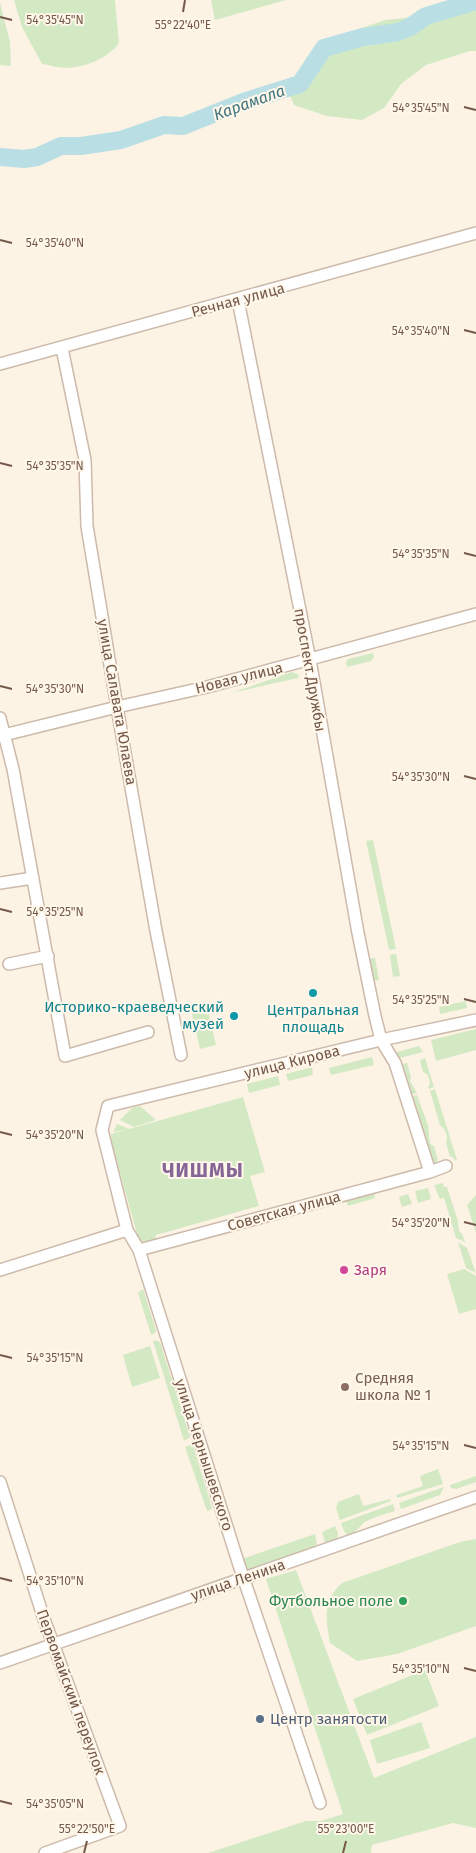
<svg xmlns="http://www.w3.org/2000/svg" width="476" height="1853" viewBox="0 0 476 1853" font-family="'Fira Sans',sans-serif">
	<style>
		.green { fill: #d3e9c3 }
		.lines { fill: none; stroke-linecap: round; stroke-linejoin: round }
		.river { stroke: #b9dfe5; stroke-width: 18 }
		.street-casing { stroke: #cdbaab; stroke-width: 14 }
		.street { stroke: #fff; stroke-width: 11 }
		.ticks { fill: none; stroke: #74594a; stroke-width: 2 }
		.culture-dot { fill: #0f9aa8; stroke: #fff7ea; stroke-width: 2 }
		.hotel-dot { fill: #d1479c; stroke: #fff7ea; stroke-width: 2 }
		.education-dot { fill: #8d6e63; stroke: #fff7ea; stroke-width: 2 }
		.leisure-dot { fill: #2e9e5b; stroke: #fff7ea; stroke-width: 2 }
		.service-dot { fill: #5c6f8a; stroke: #fff7ea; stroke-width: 2 }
		.labels { text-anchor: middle; stroke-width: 4; stroke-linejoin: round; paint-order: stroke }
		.street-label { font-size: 15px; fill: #74594a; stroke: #fff7ea }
		.culture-label { font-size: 15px; fill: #0d838f; stroke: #fff7ea; text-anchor: end }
		.hotel-label { font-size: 15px; fill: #b23c85; stroke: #fff7ea; text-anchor: start }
		.education-label { font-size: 15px; fill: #785e54; stroke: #fff7ea; text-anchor: start }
		.leisure-label { font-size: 15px; fill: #27864d; stroke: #fff7ea; text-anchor: end }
		.service-label { font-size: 15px; fill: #4e5e75; stroke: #fff7ea; text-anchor: start }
		.water-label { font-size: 16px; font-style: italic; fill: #417680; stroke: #fff7ea }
		.district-label { font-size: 20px; font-weight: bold; letter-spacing: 1px; fill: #866697; stroke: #fff7ea }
		.ticks-label { font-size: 12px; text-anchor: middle; fill: #74594a; stroke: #fff7ea; stroke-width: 4; stroke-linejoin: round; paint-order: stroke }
	</style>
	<rect width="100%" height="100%" fill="#fcf3e4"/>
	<path class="green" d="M14,0H115L119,43C107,59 86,67 66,68C59,68 50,65 42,64L22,27Z
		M211,0H286L215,20Z
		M476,1V51H470L426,65L401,84L384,108L362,120L327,116L294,105L287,88L297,73L324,41L385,20L405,18Z
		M0,3L10,42L11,66L0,65Z
		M373,653L374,657L371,661L347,667L346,663L348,659Z
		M292,672L299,675L298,678L231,693Z
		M373,840L396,949L389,950L366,841Z
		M396,954L400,976L393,977L390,955Z
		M375,958L379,980L372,981L368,959Z
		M466,1001L467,1008L440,1014L439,1007Z
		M203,1007L208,1011L216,1045L200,1049L191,1010Z
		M476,1029V1050L436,1061L431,1040Z
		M419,1046L423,1052L396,1059L395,1054L397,1052Z
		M372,1057L374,1065L331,1075L329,1068Z
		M425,1058L434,1087L429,1089L428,1087L430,1083L428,1075L423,1072L420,1060Z
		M407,1063L411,1077L410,1081L417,1093L412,1094L404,1070L400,1071L397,1065Z
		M312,1067L313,1075L288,1081L286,1074Z
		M278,1076L280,1085L249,1093L247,1084Z
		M435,1089L457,1160L455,1161L453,1157H450L446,1143C449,1136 445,1129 440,1125L430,1091Z
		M417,1095L428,1125L430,1144L434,1146L438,1160L436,1162L437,1166L429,1168L414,1114L418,1112L412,1096Z
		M243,1097L265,1172L250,1176L259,1206L156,1235L155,1242L139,1241L112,1144L111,1134L126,1130L113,1132L117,1124L129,1129Z
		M140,1106L156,1120L134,1127L120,1120L132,1108Z
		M443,1183L444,1187H447L458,1221L459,1231L462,1234L465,1242L456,1238L444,1198L440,1199L434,1185Z
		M428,1188L431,1199L418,1203L415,1191Z
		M374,1192L375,1198L348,1206L346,1201Z
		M408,1194L412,1204L402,1207L399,1197Z
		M476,1195V1233L467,1205Z
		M458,1242L467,1248L476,1273L466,1268Z
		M464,1269L476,1276V1309L459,1314L447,1274Z
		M143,1289L156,1330L155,1333L151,1335L138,1293Z
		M155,1340L160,1342L190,1437L184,1441L153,1341Z
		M150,1346L160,1378L132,1387L123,1355Z
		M190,1445L193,1446L212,1507L211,1510L207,1511L185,1447Z
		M438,1469L443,1484L397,1498L396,1495L423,1486L420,1476Z
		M476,1476V1482L456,1489L451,1488L450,1485Z
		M444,1487L440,1495L401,1509L399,1503Z
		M359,1494L363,1506L390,1499L391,1501L340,1520L336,1508L338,1502Z
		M393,1504L395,1511C385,1514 374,1517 365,1522C357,1526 349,1549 341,1523Z
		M335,1526L338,1533L337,1540L329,1543L325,1542L322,1532Z
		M315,1534L317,1544L315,1547L248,1571L244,1569L239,1560Z
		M476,1539V1626L397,1654L357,1661L330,1643C326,1620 322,1601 342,1583L460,1542Z
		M296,1570L374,1778L476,1737V1828L453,1823L372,1845L371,1853H208L306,1821H321L343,1814L266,1579Z
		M425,1670L439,1706L367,1735L353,1699Z
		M421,1722L430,1748L377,1764L370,1740Z"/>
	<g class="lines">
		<path class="river" d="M0,157L24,159L37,157L61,146H81L121,140L164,125L183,126L243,102L300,84L324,48L363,37L398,32L410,27L426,16L476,1"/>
		<g class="street-casing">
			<path id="street" d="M238,300L310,660L358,933L375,1016L381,1040L395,1063L430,1172L446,1166
				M62,348L85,460L87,526L117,707L156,931L181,1055
				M0,364L476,233
				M0,718L13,769L65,1056L148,1032
				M0,736L117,707L207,687L476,614
				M0,883L33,878
				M9,964L48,956
				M139,1250L430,1172
				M0,1270L127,1230
				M0,1482L44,1619L120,1826L45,1853
				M0,1663L476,1497
				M320,1803L239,1565L139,1250L127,1230L102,1130L108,1106L381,1040L476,1020"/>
		</g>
		<use href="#street" class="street"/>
	</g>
	<path class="ticks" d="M183,12L185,0M0,17L12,20M464,107L476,110M0,240L12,243M464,330L476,333M0,463L12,466M464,553L476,556M0,686L12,689M464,776L476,779M0,909L12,912M464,999L476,1002M0,1132L12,1135M464,1222L476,1225M0,1355L12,1358M464,1445L476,1448M0,1578L12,1581M464,1668L476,1671M0,1801L12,1804M84,1853L87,1841M343,1853L346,1841"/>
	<g class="culture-dot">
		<circle cx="313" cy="993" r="5"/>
		<circle cx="234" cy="1016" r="5"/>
	</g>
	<circle class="hotel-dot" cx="344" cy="1270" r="5"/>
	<circle class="education-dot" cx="345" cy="1387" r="5"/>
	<circle class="leisure-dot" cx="403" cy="1601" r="5"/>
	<circle class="service-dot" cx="260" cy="1719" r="5"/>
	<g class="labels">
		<g class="street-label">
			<text transform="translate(238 300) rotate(-15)" y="5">Речная улица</text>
			<text transform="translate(310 670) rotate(80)" y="5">проспект Дружбы</text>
			<text transform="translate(239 678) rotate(-14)" y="5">Новая улица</text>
			<text transform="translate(117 702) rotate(80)" y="5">улица Салавата Юлаева</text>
			<text transform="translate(292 1062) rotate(-14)" y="5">улица Кирова</text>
			<text transform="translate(284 1211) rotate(-15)" y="5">Советская улица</text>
			<text transform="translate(204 1455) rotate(72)" y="5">улица Чернышевского</text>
			<text transform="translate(238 1580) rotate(-19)" y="5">улица Ленина</text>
			<text transform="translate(71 1692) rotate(70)" y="5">Первомайский переулок</text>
		</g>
		<g class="culture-label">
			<text x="224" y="1012">Историко-краеведческий<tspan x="224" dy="17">музей</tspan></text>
			<text x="313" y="1015" text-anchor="middle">Центральная<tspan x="313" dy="17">площадь</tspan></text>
		</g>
		<g class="hotel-label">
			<text x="354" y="1275">Заря</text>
		</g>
		<g class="education-label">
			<text x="355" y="1383">Средняя<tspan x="355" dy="17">школа № 1</tspan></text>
		</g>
		<g class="leisure-label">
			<text x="393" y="1606">Футбольное поле</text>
		</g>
		<g class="service-label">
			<text x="270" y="1724">Центр занятости</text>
		</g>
		<g class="water-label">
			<text transform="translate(249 102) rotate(-20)" y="6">Карамала</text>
		</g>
		<g class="district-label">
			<text x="203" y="1177">ЧИШМЫ</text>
		</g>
	</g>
	<g class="ticks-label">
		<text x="55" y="24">54°35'45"N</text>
		<text x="183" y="29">55°22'40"E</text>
		<text x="421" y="112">54°35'45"N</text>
		<text x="55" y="247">54°35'40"N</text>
		<text x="421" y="335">54°35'40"N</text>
		<text x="55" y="470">54°35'35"N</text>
		<text x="421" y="558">54°35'35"N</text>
		<text x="55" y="693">54°35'30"N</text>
		<text x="421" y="781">54°35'30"N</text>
		<text x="55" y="916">54°35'25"N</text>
		<text x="421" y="1004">54°35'25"N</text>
		<text x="55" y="1139">54°35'20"N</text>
		<text x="421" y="1227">54°35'20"N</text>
		<text x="55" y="1362">54°35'15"N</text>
		<text x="421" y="1450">54°35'15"N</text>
		<text x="55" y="1585">54°35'10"N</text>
		<text x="421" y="1673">54°35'10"N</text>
		<text x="55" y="1808">54°35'05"N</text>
		<text x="87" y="1833">55°22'50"E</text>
		<text x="346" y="1833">55°23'00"E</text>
	</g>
</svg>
